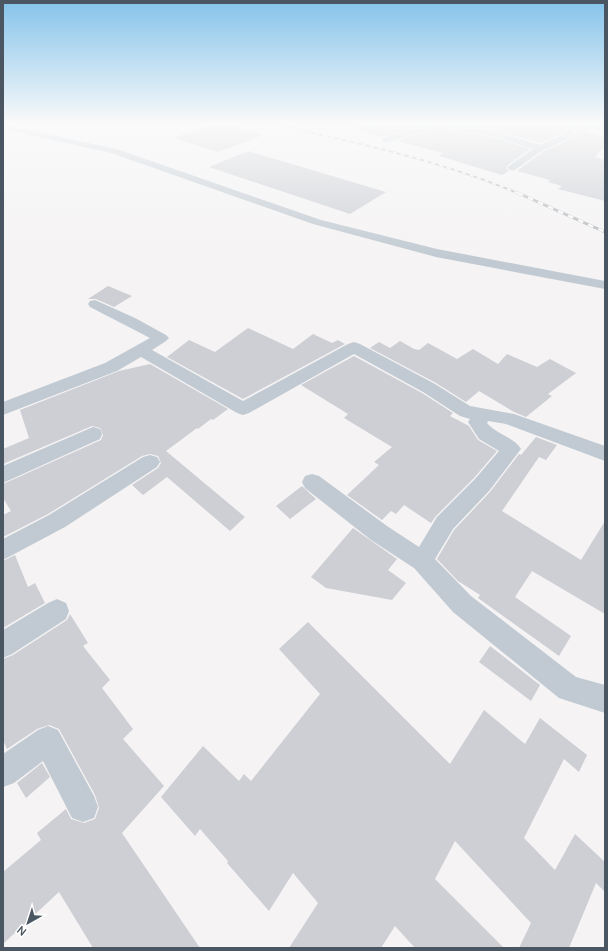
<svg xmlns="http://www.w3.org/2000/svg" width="608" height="951" viewBox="0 0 608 951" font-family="Manrope,sans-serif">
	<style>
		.building { fill: #cdcfd5 }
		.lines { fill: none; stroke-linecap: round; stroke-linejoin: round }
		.street { fill: #c1cad2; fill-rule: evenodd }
		.rail-far1-casing { stroke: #b5b8bd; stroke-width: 2 }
		.rail-casing { stroke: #b5b8bd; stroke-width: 3 }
		.rail-far1 { stroke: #fff; stroke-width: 1.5; stroke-dasharray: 4; stroke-linecap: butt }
		.rail { stroke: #fff; stroke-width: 2; stroke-dasharray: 5.5; stroke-linecap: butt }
	</style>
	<rect width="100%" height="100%" fill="#f5f3f3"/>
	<path class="building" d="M211,125H228L263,135L218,152L173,138Z
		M357,125H370V129L374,130L382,125H422L382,137L356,130Z
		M438,125H441L446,129L501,139L530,149L508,165L506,168L509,171L502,175L439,156L443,153L397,141L436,128Z
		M469,125H571L559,135L540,143L491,129Z
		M583,126L589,129L585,132L605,136V146L595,157L605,160V201L558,189L562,186L548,182L550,180L517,171L544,151L567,141Z
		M248,151L386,192L350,214L209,167Z
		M108,286L132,296L114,307L96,299H88Z
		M248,328L293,349L313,334L332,343L338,340L345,344L243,399L167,357L189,340L215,352Z
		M400,341L414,349L419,350L428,343L457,359L473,349L498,364L507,354L537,367L550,359L576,373L548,394L552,396L526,417L514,412L479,391L466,402L436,383L370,348L379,342L390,348Z
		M354,356L422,393L453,413L450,416L469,426L478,440L497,451L474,478L436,516L431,523L404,505L396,514L391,511L382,520L347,495L379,465L374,462L392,447L344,418L348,414L301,385Z
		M150,364L228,409L213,420L211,419L198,429L197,428L166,451L245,517L230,531L167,477L143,495L132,485L158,468L161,463L158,456L150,454L142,456L48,514L3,537V515L11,511L3,498V484L101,440L103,435L100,428L92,426L3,464V449L29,438L20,410L119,371Z
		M536,437L557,445L546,460L539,457L502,511L581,560L605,521V614L532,571L515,597L571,636L559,656L478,598L480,595L458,581L437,559L454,530L490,492L519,454L521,455Z
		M302,486L316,499L290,519L276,506Z
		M353,528L397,559L388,570L406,583L392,600L326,588L311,577Z
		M15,555L28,587L35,583L45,603L3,628V561Z
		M70,614L88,643L83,646L110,680L102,688L133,729L123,739L164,786L122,833L200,948H93L59,892L3,944V872L41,840L37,833L66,809L71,819L84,823L95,819L99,808L95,795L59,729L49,725L37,729L7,749L3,740V659L13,655L67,620Z
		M308,622L450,764L484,710L525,744L540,718L587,755L579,772L564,759L524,838L555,870L575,834L605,862V892L596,883L569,948H519L531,923L455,841L435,879L504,948H415L395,926L381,948H289L318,903L293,873L269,911L227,863L228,861L200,829L195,836L161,797L203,746L239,781L244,774L251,781L320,694L279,649Z
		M490,646L540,685L531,701L479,662Z
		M42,763L50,777L26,798L17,783Z"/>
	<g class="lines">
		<path class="street" d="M3,125L117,149L321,220L437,249L605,281V289L436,257L313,224L111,153L3,129Z
			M371,125H381L374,129L371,128Z
			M426,125H437L436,127L389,142H383L382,140L383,138Z
			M442,125C468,121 514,137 540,145L560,136L573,125H582L566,140L543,150L515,170L512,171L507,168L509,166L533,149L501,138L446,128Z
			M584,125H605V131L585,127Z
			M95,300L135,318L166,335L169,338L166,341L152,350L243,401L348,344L354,342L360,344L435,384L470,406L514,414L605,446V461L506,424L488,421L487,423C496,434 514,437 521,449L489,491L453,529L435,559L471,596L576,677L605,685V713L559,698L453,612L414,568L371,540L305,488L302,482L305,476L312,474L319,476L387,526L419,547L437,517L475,479L499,451L479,439L468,422L470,419L460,416L423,392L354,354L249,413L243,415L237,413L141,357L117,371L3,415V402L105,363L150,338L90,307L88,304L90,301Z
			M93,427L100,429L102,434L100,439L3,483V466Z
			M150,455L157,457L160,462L157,467L65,527L3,560V539L49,515L143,457Z
			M57,599L66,603L69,611L66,619L12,654L3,658V630L48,603Z
			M48,726L58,730L94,796L98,807L94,818L83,822L72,818L43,761L14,783L3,787V754L38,730Z"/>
		<g class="rail-far1-casing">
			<path id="rail-far1" d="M276,125C359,143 442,161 520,194"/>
		</g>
		<g class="rail-casing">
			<path id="rail" d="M518,193L605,232"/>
		</g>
		<use href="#rail-far1" class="rail-far1"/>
		<use href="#rail" class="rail"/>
	</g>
	<linearGradient id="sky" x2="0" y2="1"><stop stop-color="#85c3ea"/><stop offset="0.48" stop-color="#fafafa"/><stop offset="1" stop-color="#fafafa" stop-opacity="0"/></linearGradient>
	<rect width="608" height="258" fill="url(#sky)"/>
	<rect width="608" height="951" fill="none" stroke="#4a5661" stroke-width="8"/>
	<g transform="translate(28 923) rotate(219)" stroke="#ffffff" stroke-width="3" paint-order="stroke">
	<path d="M0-3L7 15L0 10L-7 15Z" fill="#4a5661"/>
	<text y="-6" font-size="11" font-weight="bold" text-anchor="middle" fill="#4a5661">N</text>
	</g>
</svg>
